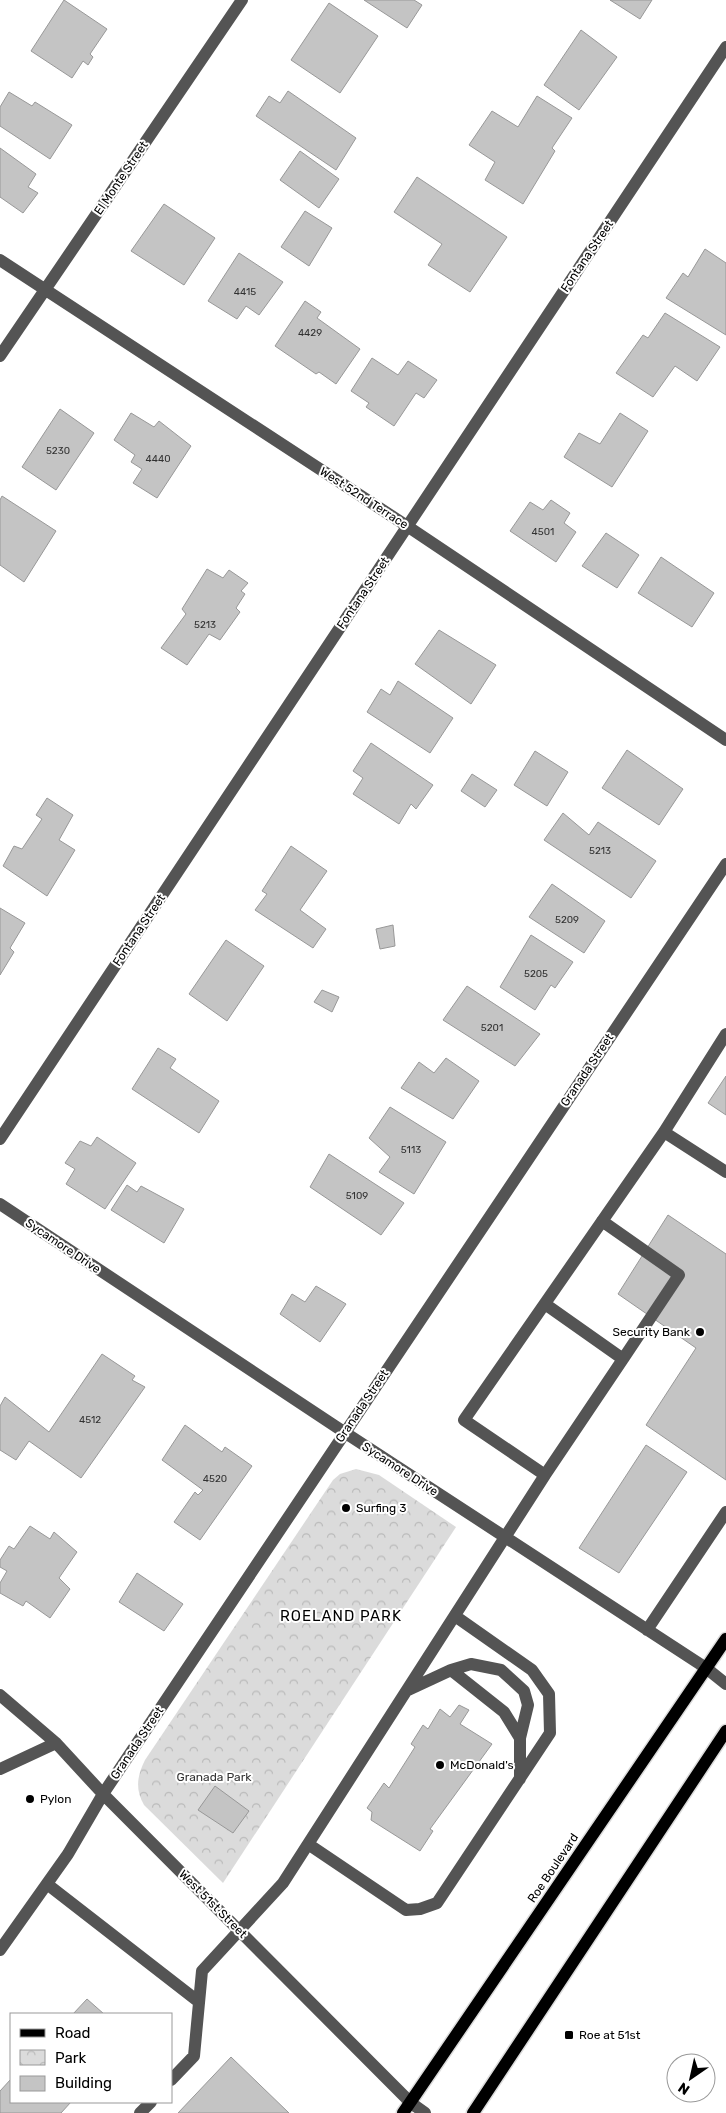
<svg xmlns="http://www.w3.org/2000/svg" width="726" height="2113" viewBox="0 0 726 2113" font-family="Rubik,sans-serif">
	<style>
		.park { fill: url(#park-crowns) }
		.building { fill: #c4c4c4; stroke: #989898 }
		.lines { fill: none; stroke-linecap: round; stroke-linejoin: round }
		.major-casing { stroke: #dbdbdb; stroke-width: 15 }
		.minor { stroke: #545454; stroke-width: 12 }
		.major { stroke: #000; stroke-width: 12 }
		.poi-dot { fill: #000; stroke: #fff; stroke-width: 2 }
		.labels { text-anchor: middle; stroke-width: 4; stroke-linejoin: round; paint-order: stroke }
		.number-label { font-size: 10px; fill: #313131 }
		.street-label { font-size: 12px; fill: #000; stroke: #fff }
		.poi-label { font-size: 12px; fill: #000; stroke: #fff; text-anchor: start }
		.park-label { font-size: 12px; fill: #323232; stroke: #fff }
		.quarter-label { font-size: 15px; letter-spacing: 1px; fill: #000; stroke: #fff }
	</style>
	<defs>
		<pattern id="park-crowns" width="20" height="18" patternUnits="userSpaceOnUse" patternTransform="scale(1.25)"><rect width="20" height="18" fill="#dbdbdb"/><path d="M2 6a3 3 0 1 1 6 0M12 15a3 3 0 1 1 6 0" fill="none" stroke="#bababa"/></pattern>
	</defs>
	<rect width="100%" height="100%" fill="#fff"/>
	<path class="park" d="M356,1469L379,1475L456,1527L223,1883L144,1805C135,1789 137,1776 145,1760L333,1480L340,1474Z"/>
	<path class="building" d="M64,0L107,29L90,54L93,57L88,65L83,61L72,78L31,51Z
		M364,0H414L422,5L407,28Z
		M610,0H652L640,19Z
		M329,3L378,36L340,93L291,60Z
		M581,30L617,57L579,110L544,85Z
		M288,91L356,138L336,170L256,116L269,96L280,103Z
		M9,92L32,106L35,102L72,125L50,159L0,126V107Z
		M537,96L572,118L552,148L555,151L523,204L485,180L495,162L469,145L492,111L518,127Z
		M0,148L36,174L28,187L38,193L23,213L0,197Z
		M300,151L339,179L319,208L280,180Z
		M417,177L507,237L470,292L428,265L442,244L394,212Z
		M164,204L215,238L184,285L131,251Z
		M305,211L332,228L309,266L281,247Z
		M705,249L726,263V335L666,298L683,273L688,277Z
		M239,253L283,282L259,315L246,306L237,319L208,301Z
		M305,301L321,312L317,318L360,349L336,384L319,372L316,374L275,346Z
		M665,313L720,347L697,381L675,366L653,397L616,373L643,335L648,338Z
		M372,358L398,375L408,361L437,380L424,398L416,393L394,426L366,407L369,403L351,391Z
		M60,409L94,433L56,490L22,467Z
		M131,413L154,427L159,421L191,446L157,498L133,483L142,469L131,462L135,455L114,440Z
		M620,413L648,431L612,487L564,457L579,433L600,444Z
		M2,496L56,531L24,582L0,565V500Z
		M551,500L570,513L564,523L576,532L556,562L510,531L530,502L543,510Z
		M606,533L639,555L617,588L582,566Z
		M661,557L714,593L692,627L638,593Z
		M207,569L223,578L229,570L248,583L241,591L245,594L236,608L240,612L220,640L209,634L187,665L161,648L186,614L182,609Z
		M439,630L496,665L471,704L415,664Z
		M398,681L453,718L430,753L367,712L381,689L390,695Z
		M371,743L433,785L416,809L411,804L399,824L353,794L363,778L353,771Z
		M627,750L683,789L659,825L602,788Z
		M535,751L568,772L547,806L514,785Z
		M472,774L497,790L485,807L461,791Z
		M47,798L73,815L59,840L75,850L47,896L3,866L14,846L22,849L42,819L36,815Z
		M563,813L589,835L598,822L656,861L631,898L544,840Z
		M291,846L327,871L300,910L326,929L313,948L255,910L267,894L262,891Z
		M552,884L605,921L584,953L529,917Z
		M0,908L25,923L10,948L14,952L0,975Z
		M393,925L395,946L380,949L376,929Z
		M531,935L573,962L555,988L551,985L535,1010L500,987Z
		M226,940L264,966L227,1021L189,994Z
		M467,986L540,1034L515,1066L443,1020Z
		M322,990L339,997L332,1012L314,1002Z
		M158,1048L176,1059L170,1068L219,1101L199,1133L132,1089Z
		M446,1058L479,1081L453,1119L401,1088L419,1062L434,1073Z
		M726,1076V1115L708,1103Z
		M390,1107L446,1142L414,1194L379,1172L390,1157L369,1138Z
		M97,1137L136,1163L105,1209L66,1184L75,1169L65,1163L80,1141L91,1146Z
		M329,1154L404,1203L381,1235L310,1187Z
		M127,1185L137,1192L141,1186L184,1209L164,1243L111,1210Z
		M668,1215L726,1254V1480L646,1425L696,1348L618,1294Z
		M316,1286L346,1304L320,1342L280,1314L292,1294L305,1302Z
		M102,1354L135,1376L132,1380L145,1387L81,1478L29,1441L16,1460L0,1450V1406L5,1397L49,1432Z
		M185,1425L222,1452L225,1447L252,1466L200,1540L174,1522L195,1492L198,1495L203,1490L162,1460Z
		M646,1445L687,1472L619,1573L579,1548Z
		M30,1526L50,1539L54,1532L77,1552L59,1578L70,1589L50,1618L26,1601L23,1606L0,1593V1583L7,1571L0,1567V1560L9,1546L14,1549Z
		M137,1573L183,1604L164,1631L119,1602Z
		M459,1705L469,1710L460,1724L492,1744L430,1829L433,1831L420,1851L371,1820L372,1812L367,1808L384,1783L389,1788L415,1747L411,1744L423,1725L428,1729L440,1709L450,1717Z
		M215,1786L249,1811L233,1833L198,1810Z
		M87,1999L104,2014H73Z
		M231,2057L289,2113H178Z
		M11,2079V2102H71L61,2113H0V2091Z"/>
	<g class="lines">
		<g class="major-casing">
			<path id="major" d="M403,2113L726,1639
				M473,2113L726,1731"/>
		</g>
		<path class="minor" d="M0,260L407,526L726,740
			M0,356L242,0
			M664,1132L726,1172
			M0,1139L726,47
			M0,1204L344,1432L706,1668L726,1684
			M602,1221L679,1275L623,1359
			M545,1304L623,1359L545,1475
			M647,1630L726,1512
			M451,1670L504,1712L520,1738
			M408,1690L451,1670L471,1664L501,1670L524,1691L528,1705L520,1738V1779
			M0,1695L56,1743L103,1794L411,2103L425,2113
			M0,1769L56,1743
			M308,1844L406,1910L420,1909L437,1903L550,1733L549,1694L532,1670L455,1616
			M47,1884L199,2002
			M0,1950L68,1854L103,1794L726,864
			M171,2080L194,2056L202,1971L283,1883L545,1475L464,1420L664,1132L726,1034
			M140,2113L151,2102"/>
		<use href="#major" class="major"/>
	</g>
	<g class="poi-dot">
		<circle cx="700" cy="1332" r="5"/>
		<circle cx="346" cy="1508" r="5"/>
		<circle cx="440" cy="1765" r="5"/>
		<circle cx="30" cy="1799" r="5"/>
		<rect x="564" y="2030" width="10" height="10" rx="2.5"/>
	</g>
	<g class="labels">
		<g class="number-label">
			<text x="245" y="295">4415</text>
			<text x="310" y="336">4429</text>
			<text x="58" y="454">5230</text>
			<text x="158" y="462">4440</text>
			<text x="543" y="535">4501</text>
			<text x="205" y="628">5213</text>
			<text x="600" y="854">5213</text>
			<text x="567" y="923">5209</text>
			<text x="536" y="977">5205</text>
			<text x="492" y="1031">5201</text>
			<text x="411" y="1153">5113</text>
			<text x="357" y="1199">5109</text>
			<text x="90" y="1423">4512</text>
			<text x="215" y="1482">4520</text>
		</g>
		<g class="street-label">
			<text transform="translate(121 178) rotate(-56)" y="4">El Monte Street</text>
			<text transform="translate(587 256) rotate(-56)" y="4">Fontana Street</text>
			<text transform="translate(364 498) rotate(33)" y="4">West 52nd Terrace</text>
			<text transform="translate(363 593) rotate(-56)" y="4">Fontana Street</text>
			<text transform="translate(139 930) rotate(-56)" y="4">Fontana Street</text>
			<text transform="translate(587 1070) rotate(-56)" y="4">Granada Street</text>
			<text transform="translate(63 1246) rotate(34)" y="4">Sycamore Drive</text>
			<text transform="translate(362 1406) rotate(-56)" y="4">Granada Street</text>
			<text transform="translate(400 1469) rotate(33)" y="4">Sycamore Drive</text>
			<text transform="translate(137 1743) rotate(-56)" y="4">Granada Street</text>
			<text transform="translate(553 1868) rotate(-56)" y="4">Roe Boulevard</text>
			<text transform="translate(213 1904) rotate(45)" y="4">West 51st Street</text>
		</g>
		<g class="poi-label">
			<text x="690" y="1336" text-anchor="end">Security Bank</text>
			<text x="356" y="1512">Surfing 3</text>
			<text x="450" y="1769">McDonald's</text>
			<text x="40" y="1803">Pylon</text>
			<text x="579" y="2039">Roe at 51st</text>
		</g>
		<g class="park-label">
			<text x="214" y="1781">Granada Park</text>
		</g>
		<g class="quarter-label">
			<text x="341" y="1621">ROELAND PARK</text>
		</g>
	</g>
	<rect x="10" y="2013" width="162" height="90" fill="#ffffff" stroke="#999999"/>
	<rect x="20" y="2029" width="25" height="8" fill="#000000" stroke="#999999"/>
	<text x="55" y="2038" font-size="15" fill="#000000">Road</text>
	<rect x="20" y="2050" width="25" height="15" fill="url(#park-crowns)" stroke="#999999"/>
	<text x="55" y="2063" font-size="15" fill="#000000">Park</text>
	<rect x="20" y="2076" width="25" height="15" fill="#c4c4c4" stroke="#999999"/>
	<text x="55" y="2088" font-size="15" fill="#000000">Building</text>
	<g transform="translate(691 2078) rotate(214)"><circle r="24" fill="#ffffff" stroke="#999999"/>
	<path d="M0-4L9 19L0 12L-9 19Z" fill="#000000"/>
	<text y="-8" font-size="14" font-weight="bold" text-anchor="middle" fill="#000000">N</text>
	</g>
</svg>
